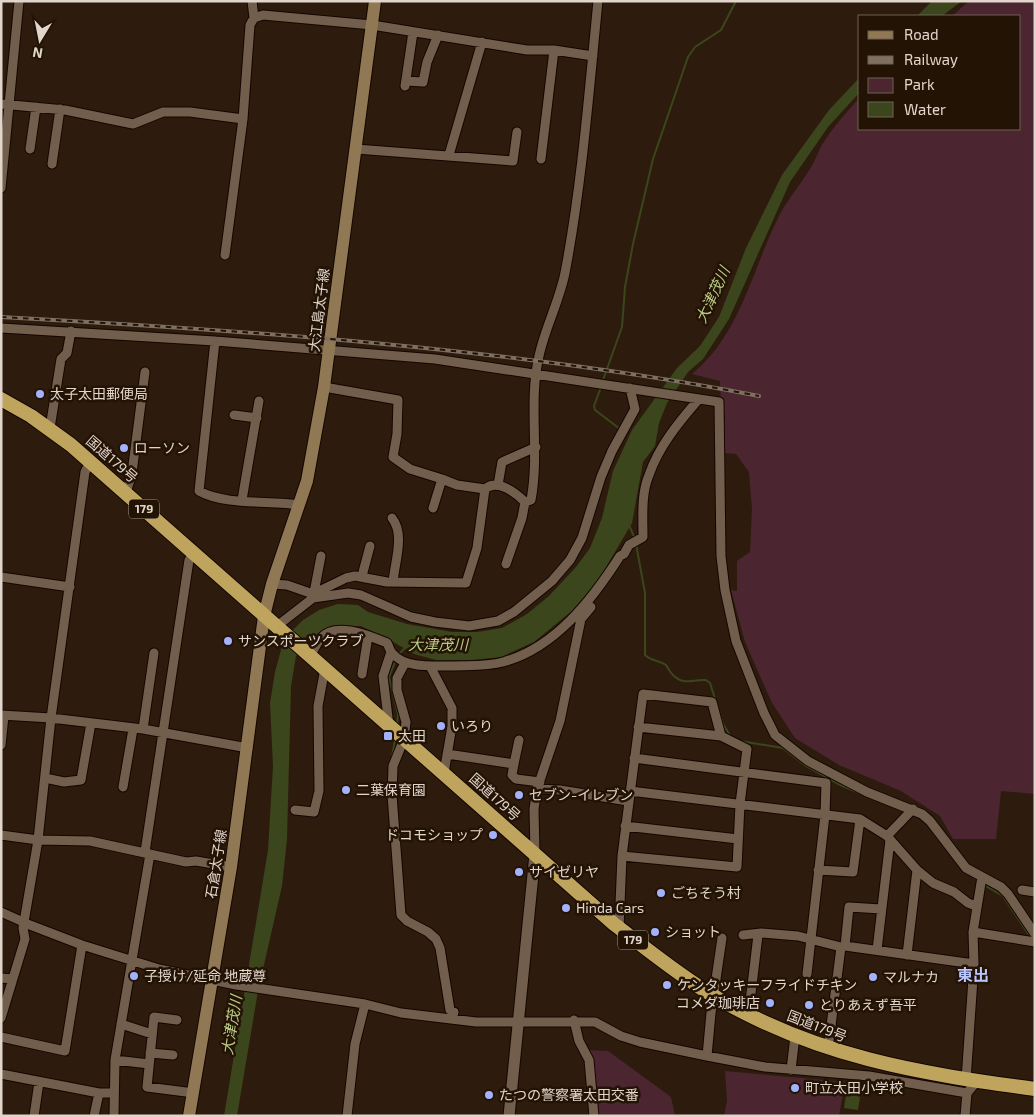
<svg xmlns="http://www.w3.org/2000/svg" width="1036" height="1117" viewBox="0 0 1036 1117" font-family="'Exo 2','Noto Sans JP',sans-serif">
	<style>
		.green { fill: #4b2630 }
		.water { fill: #3c461c }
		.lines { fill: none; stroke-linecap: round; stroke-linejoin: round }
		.stream { stroke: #3c461c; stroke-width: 2 }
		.minor-casing { stroke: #140600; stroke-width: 11 }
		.tertiary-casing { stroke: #140600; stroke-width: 13 }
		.secondary-casing { stroke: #140600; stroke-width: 14 }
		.trunk-casing { stroke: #140600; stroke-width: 16 }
		.minor { stroke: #725e4d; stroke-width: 9 }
		.tertiary { stroke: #725e4d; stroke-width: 11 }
		.secondary { stroke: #8f7853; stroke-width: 12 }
		.trunk { stroke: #bfa45d; stroke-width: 14 }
		.rail-casing { stroke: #7e6f63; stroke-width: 4 }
		.rail { stroke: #231305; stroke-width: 2; stroke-dasharray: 5.5; stroke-linecap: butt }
		.poi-dot { fill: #a3b2fd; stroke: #231305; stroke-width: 2 }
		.labels { text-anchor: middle; stroke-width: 5; stroke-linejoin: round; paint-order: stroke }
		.shield { fill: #231305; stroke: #a89b90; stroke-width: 1 }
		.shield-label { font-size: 12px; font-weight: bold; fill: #e1d5cc }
		.street-label { font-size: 14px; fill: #e1d5cc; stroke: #231305 }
		.poi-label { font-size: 14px; fill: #e1d5cc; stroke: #231305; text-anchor: start }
		.water-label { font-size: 15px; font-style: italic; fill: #b8ca84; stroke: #231305 }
		.quarter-label { font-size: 16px; font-weight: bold; fill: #bac7ff; stroke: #231305 }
	</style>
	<rect width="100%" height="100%" fill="#2d1c0d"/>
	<path class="green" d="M969,1H1035V794L1001,791L996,839H953L940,816L901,791L839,765L795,738L772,703L745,642L731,590L737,591V561L750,552L752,509L749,472L736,454L722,453L725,415L721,410L720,381L692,374C741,334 752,269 779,216C788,199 800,185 810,169C815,161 818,152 822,145C832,128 847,112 860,97V129H1020V16H952Z
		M586,1050L608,1051L671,1097L675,1116H599Z
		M725,1071L845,1082L839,1116H724L727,1101Z"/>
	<path class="water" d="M932,1H962L942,16H917Z
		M860,77V92L828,127L790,182L729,319L703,359L688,372L667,403L659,423L655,446L643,462L632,523L599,579L573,610L534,642L501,657L472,660H436L414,654L388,639L361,626H330L312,638L296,656L291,686L287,839L282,886L258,991L237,1116H224L268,850L273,766L270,703L275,672L284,639L303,620L319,610L338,604L358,605L368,612L407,624L452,632H477L502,628L527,614L549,596L576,567L590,548L602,518L613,471L632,430L677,368L700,346L719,317L746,248L782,175L829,110Z
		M848,1082L862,1084L858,1110L844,1108Z"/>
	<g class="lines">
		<path class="stream" d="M603,380L622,327L625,287L633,244L653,159L688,57L695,47L721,30L736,1
			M601,387L594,406L595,410L620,429
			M629,525L635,539
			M636,544L645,593V655C651,661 659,660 666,665C668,668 670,672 673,675C684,686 692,679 706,680L710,683L723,724L731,737
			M398,655L405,648
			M396,659L389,677L398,714L397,724
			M740,741L783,748L806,766L840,785L894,807
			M392,757L395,740
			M984,885L1003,896L1031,938"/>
		<g class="minor-casing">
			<path id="minor" d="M252,1L254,18
				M406,81L423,82L427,62L438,35
				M405,86L413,32
				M1,104L65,110L133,124L163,112H190L243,119
				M30,149L36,107
				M356,149L513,161L517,132
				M449,155L482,42
				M541,159L554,50
				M52,164L60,109
				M1,188L19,1
				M225,255L243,119L250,25L254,18L263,15L372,25L527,50H554L593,56
				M1,328L215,341L435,359L719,402L721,556L725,590L736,641L764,713L775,735L808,761L867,792L922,814L930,821L966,868L1001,887L1008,894L1035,934
				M215,341L199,491C226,506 269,500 300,505
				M324,387L398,400L397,434L393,457L410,469L442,479L433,508
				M234,415L257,418
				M50,428L61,359L67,353L71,331
				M442,479L457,485L485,489C497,478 516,493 525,502
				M498,485L502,462L536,447
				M126,493L132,473L145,372
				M242,500L259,401
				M392,518C405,534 395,561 393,582
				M506,564L522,518L525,502L531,500C540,452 528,403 539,356C545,328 559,302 565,273C582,184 589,91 598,1
				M362,576L370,546
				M1,577L70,587
				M272,584L287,585L313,594L346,578L355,576L387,582L466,583L477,548L485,489
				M313,598L321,556
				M277,626L313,598L348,593L361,595L411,617L435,622L469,626L498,621L514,612L552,581L570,560L582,538L601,477L612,451L635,409L630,388
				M310,655C314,650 317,643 321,638C336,621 370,636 387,643C389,646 389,650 392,653C404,668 431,666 449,666C467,665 486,667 503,662C555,648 592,600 620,556L624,554L629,545L643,537C643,516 641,494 649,475C659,446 679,422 698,400
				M405,663L397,678V690L406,722L404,739L393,766L392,795L401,915L407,921L428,932L436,939L440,948L450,1010L454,1012L452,1019
				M430,666L452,708V726L444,773
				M362,674L368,636
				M1,715L51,718L143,729L248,748
				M389,726L383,676L391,652
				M638,727L721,736
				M143,729L154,653
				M1,745L4,716
				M447,754L514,764L512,775L516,779L540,782
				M634,758L826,783L825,815L807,974
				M514,764L519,740
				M45,778L64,782L81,780L91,723
				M123,787L133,729
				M537,789L560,790L628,801
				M630,791L860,819L887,836L917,870L933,883L954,892L968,903L976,906
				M295,810L314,812L319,791L318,706L325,668
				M625,826L738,839
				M1,835L38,840L90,841L186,862L196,861L231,867
				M887,836L913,809
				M145,852L189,560L194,553
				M535,854L534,809L537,789L560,721L581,619L591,607
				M818,870L853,872L860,819
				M1022,890L1035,892
				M1,912L30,925L82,945L159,969L236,985L365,1004L401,1013L476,1022H595L621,1036L640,1042L707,1056L765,1067L869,1076L967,1093
				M619,928L622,856L643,694L712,702L721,736L747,749L740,804L737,867L622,856
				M973,932L1035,942
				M743,935L761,933L798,936L841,947L845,946L974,964
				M845,946L849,907L881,909
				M877,950L890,840
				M907,955L917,870
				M1,978L13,979
				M746,1014L750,1002L758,935
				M1,1018L25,939L23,928L38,840L51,718L85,472L90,462
				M177,1020L154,1017L147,1087L194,1093
				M574,1020L579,1041L589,1060L594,1116
				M121,1024L152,1034
				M1,1037L65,1051L82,945
				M828,1049L841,947
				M150,1053L173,1055
				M707,1056L711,1013L722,938
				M115,1060L149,1064
				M791,1070L795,1036
				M1,1074L99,1093H113
				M966,1080L974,964L973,932L982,877
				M34,1116L39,1082
				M94,1116L99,1093
				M114,1116L115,1060L150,854
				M347,1116L355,1044L365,1004
				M965,1116L967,1093L977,1081"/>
		</g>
		<g class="tertiary-casing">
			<path id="tertiary" d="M509,1116L535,854"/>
		</g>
		<g class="secondary-casing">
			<path id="secondary" d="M189,1116L231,867L264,616L272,584L307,481L324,387L375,1"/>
		</g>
		<g class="trunk-casing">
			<path id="trunk" d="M1,399L31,416L71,445L614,924C647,949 677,974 712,995C817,1057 917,1073 1035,1089"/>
		</g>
		<use href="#minor" class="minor"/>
		<use href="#tertiary" class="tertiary"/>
		<use href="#secondary" class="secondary"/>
		<use href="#trunk" class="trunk"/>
		<g class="rail-casing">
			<path id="rail" d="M1,317C255,331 509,348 759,396"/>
		</g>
		<use href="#rail" class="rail"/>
	</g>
	<g class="poi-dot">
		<circle cx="40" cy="394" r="5"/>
		<circle cx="124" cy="448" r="5"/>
		<circle cx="228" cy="641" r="5"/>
		<circle cx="441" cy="726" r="5"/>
		<rect x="383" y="731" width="10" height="10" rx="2.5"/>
		<circle cx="346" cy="790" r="5"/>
		<circle cx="519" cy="795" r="5"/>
		<circle cx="493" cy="835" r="5"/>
		<circle cx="519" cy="872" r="5"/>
		<circle cx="661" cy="893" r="5"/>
		<circle cx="566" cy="908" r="5"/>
		<circle cx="655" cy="932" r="5"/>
		<circle cx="134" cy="976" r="5"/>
		<circle cx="873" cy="977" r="5"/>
		<circle cx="667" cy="985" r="5"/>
		<circle cx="770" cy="1003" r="5"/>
		<circle cx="809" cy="1005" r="5"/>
		<circle cx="795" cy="1088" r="5"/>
		<circle cx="489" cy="1095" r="5"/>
	</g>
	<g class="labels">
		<g class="shield">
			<rect x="129" y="499.5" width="30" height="19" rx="4"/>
			<rect x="618" y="930.5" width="30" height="19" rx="4"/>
		</g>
		<g class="shield-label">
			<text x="144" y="513">179</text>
			<text x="633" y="944">179</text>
		</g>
		<g class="street-label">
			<text transform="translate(319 310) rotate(-83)" y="5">大江島太子線</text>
			<text transform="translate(112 459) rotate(41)" y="5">国道179号</text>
			<text transform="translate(495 797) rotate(42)" y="5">国道179号</text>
			<text transform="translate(216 864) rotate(-81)" y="5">石倉太子線</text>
			<text transform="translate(817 1026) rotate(21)" y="5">国道179号</text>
		</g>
		<g class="poi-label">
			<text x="50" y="399">太子太田郵便局</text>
			<text x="134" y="453">ローソン</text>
			<text x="238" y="646">サンスポーツクラブ</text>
			<text x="451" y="731">いろり</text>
			<text x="398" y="741">太田</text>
			<text x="356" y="795">二葉保育園</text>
			<text x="529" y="800">セブン-イレブン</text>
			<text x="483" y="840" text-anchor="end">ドコモショップ</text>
			<text x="529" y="877">サイゼリヤ</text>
			<text x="671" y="898">ごちそう村</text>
			<text x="576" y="913">Hinda Cars</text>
			<text x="665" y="937">ショット</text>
			<text x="144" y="981">子授け/延命 地蔵尊</text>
			<text x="883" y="982">マルナカ</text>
			<text x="677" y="990">ケンタッキーフライドチキン</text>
			<text x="760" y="1008" text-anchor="end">コメダ珈琲店</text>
			<text x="819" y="1010">とりあえず吾平</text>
			<text x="805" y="1093">町立太田小学校</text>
			<text x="499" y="1100">たつの警察署太田交番</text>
		</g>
		<g class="water-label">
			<text transform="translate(713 295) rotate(-65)" y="5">大津茂川</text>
			<text x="438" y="650">大津茂川</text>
			<text transform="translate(232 1025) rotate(-81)" y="5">大津茂川</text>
		</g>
		<g class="quarter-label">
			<text x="973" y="981">東出</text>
		</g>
	</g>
	<rect width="1036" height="1117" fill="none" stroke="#e1d5cc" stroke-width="5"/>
	<rect x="858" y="15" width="162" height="115" fill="#231305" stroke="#6f6155"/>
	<rect x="868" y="31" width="25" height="8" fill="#8f7853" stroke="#6f6155"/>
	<text x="904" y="40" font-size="15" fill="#e1d5cc">Road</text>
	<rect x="868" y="56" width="25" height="8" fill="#7e6f63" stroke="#6f6155"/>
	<text x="904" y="65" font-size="15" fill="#e1d5cc">Railway</text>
	<rect x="868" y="78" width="25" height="15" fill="#4b2630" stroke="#6f6155"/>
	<text x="904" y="90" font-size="15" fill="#e1d5cc">Park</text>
	<rect x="868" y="102" width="25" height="15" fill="#3c461c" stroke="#6f6155"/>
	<text x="904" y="115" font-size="15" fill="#e1d5cc">Water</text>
	<g transform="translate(40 40) rotate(190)" stroke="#231305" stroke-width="4" paint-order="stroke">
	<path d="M0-4L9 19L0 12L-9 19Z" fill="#e1d5cc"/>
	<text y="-8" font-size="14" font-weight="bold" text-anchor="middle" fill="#e1d5cc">N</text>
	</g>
</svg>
